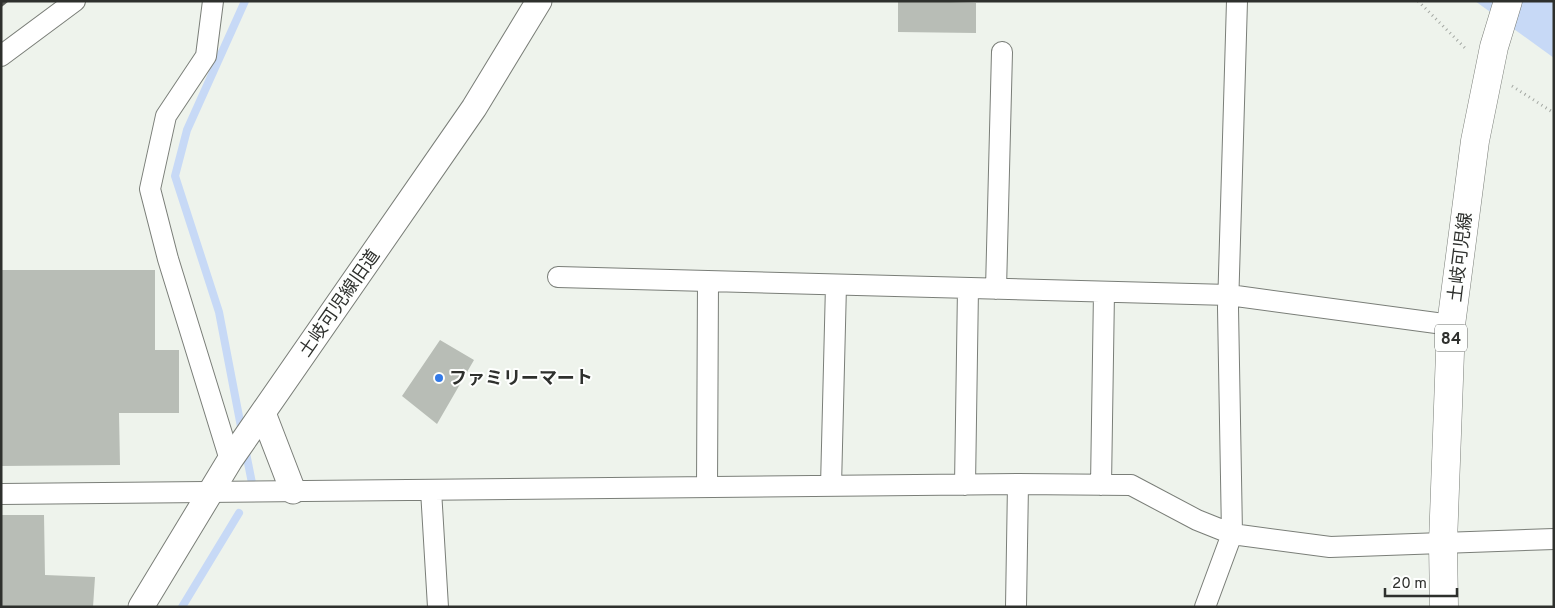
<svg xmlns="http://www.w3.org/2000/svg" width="1555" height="608" viewBox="0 0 1555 608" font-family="Overpass,'Noto Sans JP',sans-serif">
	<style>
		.water { fill: #c7d9f6 }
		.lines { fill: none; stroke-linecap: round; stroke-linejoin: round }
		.stream { stroke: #c7d9f6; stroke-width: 8 }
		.building { fill: #b8bdb6 }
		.minor-casing { stroke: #7a7e78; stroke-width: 22 }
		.tertiary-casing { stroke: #7a7e78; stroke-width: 27 }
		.primary-casing { stroke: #7a7e78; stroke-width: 29 }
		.path { stroke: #a3a7a2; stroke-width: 3; stroke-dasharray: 1 4; stroke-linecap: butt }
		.minor { stroke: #fff; stroke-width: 20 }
		.tertiary { stroke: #fff; stroke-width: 25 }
		.primary { stroke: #fff; stroke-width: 28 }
		.rail { stroke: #595b57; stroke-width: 4 }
		.poi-dot { fill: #337ae7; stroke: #fefffe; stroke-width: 2 }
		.labels { text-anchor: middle; stroke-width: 4; stroke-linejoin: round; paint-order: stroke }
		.shield { fill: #fefffe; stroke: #6c6e6c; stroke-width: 1 }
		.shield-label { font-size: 16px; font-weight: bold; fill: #2e302d }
		.street-label { font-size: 18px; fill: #2e302d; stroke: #fefffe }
		.poi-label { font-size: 18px; font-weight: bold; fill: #2e302d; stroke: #fefffe; text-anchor: start }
	</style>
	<rect width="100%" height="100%" fill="#eef3ec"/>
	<path class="water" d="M1475,1H1554V58Z"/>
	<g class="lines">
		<path class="stream" d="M242,432L219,312L175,176L187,130L245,1
			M245,448L253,488
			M182,607L239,513"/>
	</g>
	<path class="building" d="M898,1H950V2L976,3V33L898,32Z
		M1,270H155V350H179V413H119L120,465L1,466Z
		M440,340L474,360L437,424L402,396Z
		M1,515H44L45,575L95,577L93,607H1Z"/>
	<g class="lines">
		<g class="minor-casing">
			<path id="minor" d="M213,1L206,56L166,116L150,189L168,259L230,460
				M1,56L75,1
				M558,277L1229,295L1451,325
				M996,289L1002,52
				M965,485L968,288
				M1101,485L1104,292
				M831,486L836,285
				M707,487L708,281
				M431,490L438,607
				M1,494L1018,484L1131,485L1197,520L1232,534L1330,547L1554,539
				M1016,607L1018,484
				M1205,607L1232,534L1228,308L1237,1"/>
		</g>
		<g class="tertiary-casing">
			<path id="tertiary" d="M263,413L293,491
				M141,607L230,460L474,108L539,1"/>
		</g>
		<g class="primary-casing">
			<path id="primary" d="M1444,607L1443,543L1451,325L1475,141L1494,47L1508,1"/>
		</g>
		<path class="path" d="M1418,1L1467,50
			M1512,86L1554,113"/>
		<use href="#minor" class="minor"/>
		<use href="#tertiary" class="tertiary"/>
		<use href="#primary" class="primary"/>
		<path class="rail" d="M1,5L6,1"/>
	</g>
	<circle class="poi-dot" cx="439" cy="378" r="5"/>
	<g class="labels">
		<rect class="shield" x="1435" y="324.5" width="32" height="27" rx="4"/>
		<g class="shield-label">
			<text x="1451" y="344">84</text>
		</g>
		<g class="street-label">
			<text transform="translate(1460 257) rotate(-83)" y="6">土岐可児線</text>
			<text transform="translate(339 303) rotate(-55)" y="6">土岐可児線旧道</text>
		</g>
		<g class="poi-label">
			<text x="449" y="384">ファミリーマート</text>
		</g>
	</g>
	<rect width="1555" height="608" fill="none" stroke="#2e302d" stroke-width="5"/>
	<path d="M1385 588v8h72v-8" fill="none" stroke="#2e302d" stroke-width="2.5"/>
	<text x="1392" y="588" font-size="15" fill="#2e302d" stroke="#fefffe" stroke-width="4" paint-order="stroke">20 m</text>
</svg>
